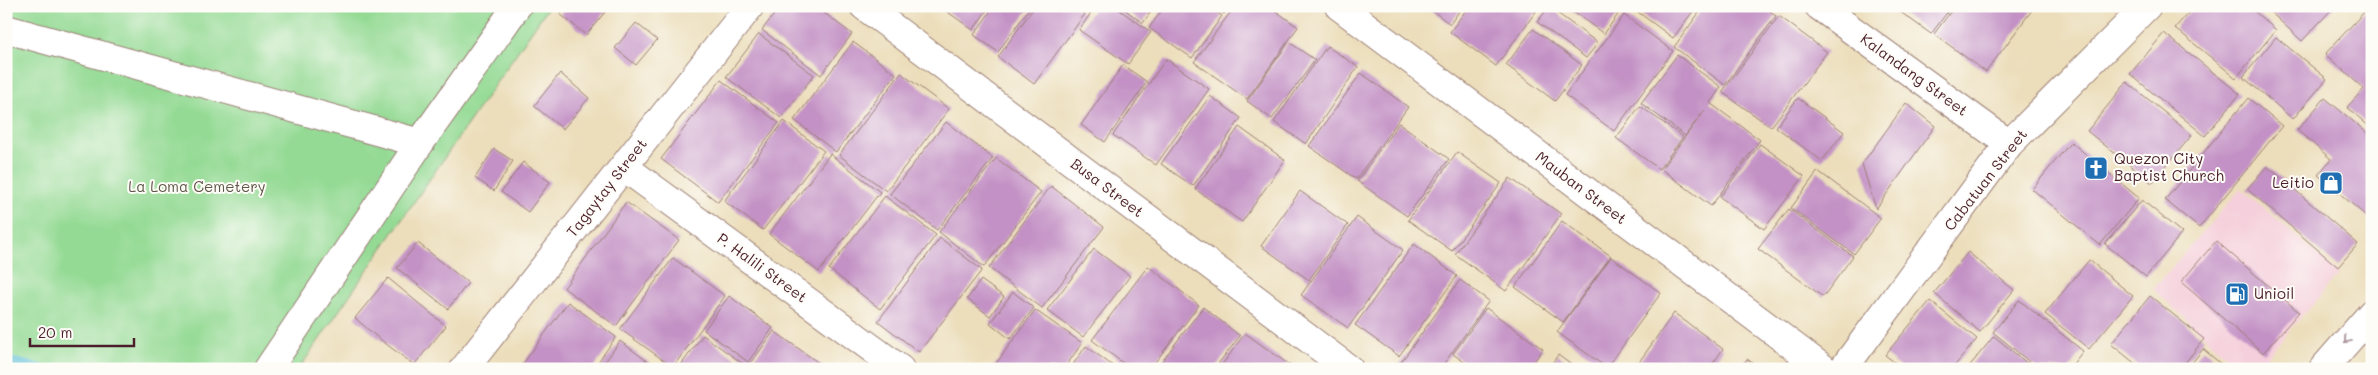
<svg xmlns="http://www.w3.org/2000/svg" width="2378" height="375" viewBox="0 0 2378 375" font-family="Mali,sans-serif">
	<style>
		.built { fill: #f5cfdb }
		.green { fill: #94da94; stroke: #6f7c60 }
		.lines { fill: none; stroke-linecap: round; stroke-linejoin: round }
		.stream { stroke: #58bcd6; stroke-width: 10 }
		.building { fill: #c391c5 }
		.minor-casing { stroke: #9b7e73; stroke-width: 30 }
		.major-casing { stroke: #9b7e73; stroke-width: 30 }
		.minor { stroke: #fff; stroke-width: 28 }
		.major { stroke: #fff; stroke-width: 28 }
		.oneway { stroke: #ae9aa0 }
		.labels { text-anchor: middle; stroke-width: 4; stroke-linejoin: round; paint-order: stroke }
		.street-label { font-size: 15px; fill: #4a1f2b; stroke: #fdfcf7 }
		.poi-label { font-size: 15px; fill: #4a1f2b; stroke: #fdfcf7; text-anchor: start }
		.park-label { font-size: 15px; fill: #60574a; stroke: #fdfcf7 }
	</style>
	<rect width="100%" height="100%" fill="#fdfcf7"/>
	<filter id="ink" filterUnits="userSpaceOnUse"><feTurbulence type="fractalNoise" baseFrequency=".02" numOctaves="2"/><feDisplacementMap in="SourceGraphic" scale="10" xChannelSelector="R" yChannelSelector="G"/><feConvolveMatrix kernelMatrix="1 2 1 2 8 2 1 2 1" color-interpolation-filters="sRGB"/></filter>
	<filter id="wash" filterUnits="userSpaceOnUse"><feTurbulence type="fractalNoise" baseFrequency=".0096" numOctaves="4" result="noise"/><feDisplacementMap in="SourceGraphic" scale="20" xChannelSelector="R" yChannelSelector="G"/><feGaussianBlur stdDeviation="1.12" result="paint"/><feColorMatrix in="noise" values="0 0 0 0 0 0 0 0 0 0 0 0 0 0 0 0 0 1.4 0 .05"/><feComposite in="paint" operator="in"/></filter>
	<g filter="url(#wash)">
		<rect width="100%" height="100%" fill="#ecdebb"/>
		<path class="built" d="M2241,188L2339,274L2256,369H2240L2153,289Z"/>
		<path class="green" d="M6,6H549L299,369H6Z"/>
		<g class="lines">
			<path class="stream" d="M6,361L41,369"/>
		</g>
		<g id="blocks">
			<path class="building" d="M566,6H610L586,35L560,14Z
				M781,6H815L852,34L821,75L762,30Z
				M947,6H990L973,30L945,10Z
				M994,6H1031L998,52L974,35Z
				M1035,6H1073L1085,14L1034,84L998,57Z
				M1096,6H1114L1151,32L1128,64L1079,30Z
				M1120,6H1155L1143,23Z
				M1165,6H1207L1222,16L1192,58L1149,28Z
				M1213,6H1229L1224,14Z
				M1235,6H1269L1298,27L1247,99L1194,62Z
				M1426,6H1463L1450,24Z
				M1469,6H1540L1496,66L1450,32Z
				M1565,6H1624L1604,34Z
				M1630,6H1697L1673,38Z
				M1704,6H1764L1776,16L1725,85L1674,47Z
				M1892,6H1952L1931,34Z
				M1955,6H2035L1986,72L1934,34Z
				M2194,6H2248L2276,30L2236,78L2175,28Z
				M2264,6H2335L2302,41Z
				M1549,7L1598,43L1586,58L1537,22Z
				M2367,9L2372,13V129L2347,107L2364,89L2325,54Z
				M1624,15L1673,51L1614,131L1565,95Z
				M1779,16L1827,52L1771,127L1722,92Z
				M636,23L657,40L636,65L615,48Z
				M1533,29L1582,65L1555,101L1506,65Z
				M2164,33L2240,94L2205,136L2130,74Z
				M759,34L814,75L781,118L726,77Z
				M2276,37L2327,79L2293,119L2243,77Z
				M853,42L896,74L836,152L794,120Z
				M1289,42L1315,60L1272,119L1247,101Z
				M1327,46L1358,67L1306,144L1274,122Z
				M1677,55L1721,87L1710,103L1760,140L1711,206L1661,169L1705,110L1685,136L1641,103Z
				M1166,59L1209,89L1156,165L1113,135Z
				M1123,65L1147,82L1105,142L1081,125Z
				M560,73L589,98L563,129L534,106Z
				M901,73L949,109L886,191L839,155Z
				M1361,73L1408,107L1356,179L1309,146Z
				M721,80L779,123L718,202L661,159Z
				M2127,82L2192,135L2152,183L2087,131Z
				M1210,96L1241,118L1193,186L1161,164Z
				M1798,98L1844,132L1822,161L1776,127Z
				M2248,98L2282,126L2199,228L2165,200Z
				M2325,98L2372,137V221L2318,175L2331,159L2297,130Z
				M1906,103L1935,126L1876,209L1862,164Z
				M1640,106L1683,137L1659,169L1616,138Z
				M784,121L824,151L763,230L724,201Z
				M946,122L993,158L937,230L890,194Z
				M1399,123L1449,159L1407,216L1357,181Z
				M1239,127L1285,160L1242,222L1195,189Z
				M2071,142L2139,198L2100,245L2032,189Z
				M1760,144L1804,176L1764,229L1720,197Z
				M494,149L513,161L494,191L475,178Z
				M1457,152L1501,183L1452,251L1408,220Z
				M830,154L880,192L819,272L769,234Z
				M996,158L1041,192L984,267L939,232Z
				M523,162L550,182L528,212L501,192Z
				M2267,166L2358,244L2338,267L2247,189Z
				M1818,171L1881,218L1854,254L1791,208Z
				M1510,178L1561,214L1506,291L1455,254Z
				M1051,186L1104,227L1042,308L989,268Z
				M1300,191L1348,225L1309,280L1261,246Z
				M885,196L936,235L880,309L829,269Z
				M2142,200L2182,233L2146,277L2105,244Z
				M626,202L679,240L616,326L564,288Z
				M1789,209L1853,256L1823,297L1758,249Z
				M1357,217L1403,250L1348,328L1301,295Z
				M1562,221L1611,256L1563,322L1515,287Z
				M940,238L982,270L919,352L878,321Z
				M2216,241L2299,312L2263,353L2181,282Z
				M418,243L468,283L448,309L397,268Z
				M1414,244L1457,276L1399,356L1355,325Z
				M1094,249L1130,276L1083,337L1047,310Z
				M1968,252L2014,290L1980,332L1934,293Z
				M1611,257L1661,293L1607,368L1557,332Z
				M673,258L725,296L673,367L620,329Z
				M2089,260L2133,296L2089,349L2045,314Z
				M1148,266L1199,305L1150,369H1131L1092,340Z
				M388,278L446,326L414,365L377,337L355,318Z
				M981,280L1004,297L990,316L967,299Z
				M1460,280L1489,301L1440,369H1396Z
				M1013,292L1034,308L1010,339L990,323Z
				M729,296L773,328L748,362L704,330Z
				M2150,296L2204,339L2180,369H2142L2111,344Z
				M2019,300L2083,351L2069,369H2038L1993,332Z
				M1930,301L1977,339L1952,369H1903L1885,355Z
				M568,302L616,337L593,369H519Z
				M1203,307L1240,336L1214,369H1156Z
				M1486,308L1543,349L1529,369H1474L1453,354Z
				M1035,310L1082,343L1064,369H992Z
				M1674,313L1723,349L1709,369H1634Z
				M774,331L823,366L821,369H747Z
				M1245,333L1295,369H1219Z
				M703,335L746,366L744,369H678Z
				M1994,336L2034,369H1967Z
				M620,341L658,369H600Z
				M1086,346L1117,369H1070Z
				M2203,349L2227,369H2187Z
				M1558,355L1577,369H1548Z
				M1747,359L1761,369H1740Z"/>
		</g>
	</g>
	<g filter="url(#ink)">
		<use href="#blocks" fill-opacity="0" stroke="#9b7e73" stroke-width="1"/>
		<g class="lines">
			<g class="minor-casing">
				<path id="minor" d="M864,6L1349,369
					M1339,6L1824,369
					M1819,6L2009,144
					M6,29L420,143
					M624,167L900,369
					M268,369L420,143L517,6
					M464,369L750,6
					M1843,369L2009,144L2147,6"/>
			</g>
			<g class="major-casing">
				<path id="major" d="M2323,369L2372,313"/>
			</g>
			<use href="#minor" class="minor"/>
			<use href="#major" class="major"/>
		</g>
		<defs><path id="oneway-chevron" d="M-2-3.5L2.5 0L-2 3.5" fill="none" stroke-width="1.6" stroke-linecap="round" stroke-linejoin="round" transform="scale(1.25)"/></defs>
		<use class="oneway" href="#oneway-chevron" transform="translate(2347 340) rotate(130)"/>
	</g>
	<defs>
		<g id="church-square" transform="scale(1.25)"><rect x="-9" y="-9" width="18" height="18" rx="4" fill="#1f6fb2" stroke="#fdfcf7"/><path d="M-1.2-6h2.4v3.5h3.3v2.4h-3.3V6h-2.4V-.1h-3.3v-2.4h3.3Z" fill="#fff"/></g>
		<g id="shop-square" transform="scale(1.25)"><rect x="-9" y="-9" width="18" height="18" rx="4" fill="#1f6fb2" stroke="#fdfcf7"/><path d="M-5-2.5h2.3a2.7 3.5 0 0 1 5.4 0H5L5.5 6h-11ZM-1.5-2.5h3a1.5 2.3 0 0 0-3 0Z" fill="#fff"/></g>
		<g id="fuel-square" transform="scale(1.25)"><rect x="-9" y="-9" width="18" height="18" rx="4" fill="#1f6fb2" stroke="#fdfcf7"/><path d="M-5.5-6h7V0h2V4h1.3V-2.5L3-4.5l.8-.8L6-3V5H2.5V1h-1V6h-7ZM-4.2-4.7v3.2H.2V-4.7Z" fill="#fff"/></g>
	</defs>
	<g fill-rule="evenodd">
		<use href="#church-square" x="2096" y="168"/>
		<use href="#shop-square" x="2331" y="183"/>
		<use href="#fuel-square" x="2237" y="294"/>
	</g>
	<g class="labels">
		<g class="street-label">
			<text transform="translate(1914 75) rotate(36)" y="5">Kalandang Street</text>
			<text transform="translate(1986 180) rotate(-52)" y="5">Cabatuan Street</text>
			<text transform="translate(607 188) rotate(-52)" y="5">Tagaytay Street</text>
			<text transform="translate(1107 188) rotate(37)" y="5">Busa Street</text>
			<text transform="translate(1581 188) rotate(37)" y="5">Mauban Street</text>
			<text transform="translate(762 268) rotate(36)" y="5">P. Halili Street</text>
		</g>
		<g class="poi-label">
			<text x="2114" y="164">Quezon City<tspan x="2114" dy="17">Baptist Church</tspan></text>
			<text x="2314" y="188" text-anchor="end">Leitio</text>
			<text x="2254" y="299">Unioil</text>
		</g>
		<g class="park-label">
			<text x="197" y="192">La Loma Cemetery</text>
		</g>
	</g>
	<rect width="2378" height="375" fill="none" stroke="#fdfcf7" stroke-width="25"/>
	<path d="M30 338v8h104v-8" fill="none" stroke="#4a1f2b" stroke-width="2.5"/>
	<text x="38" y="338" font-size="15" fill="#4a1f2b" stroke="#fdfcf7" stroke-width="4" paint-order="stroke">20 m</text>
</svg>
